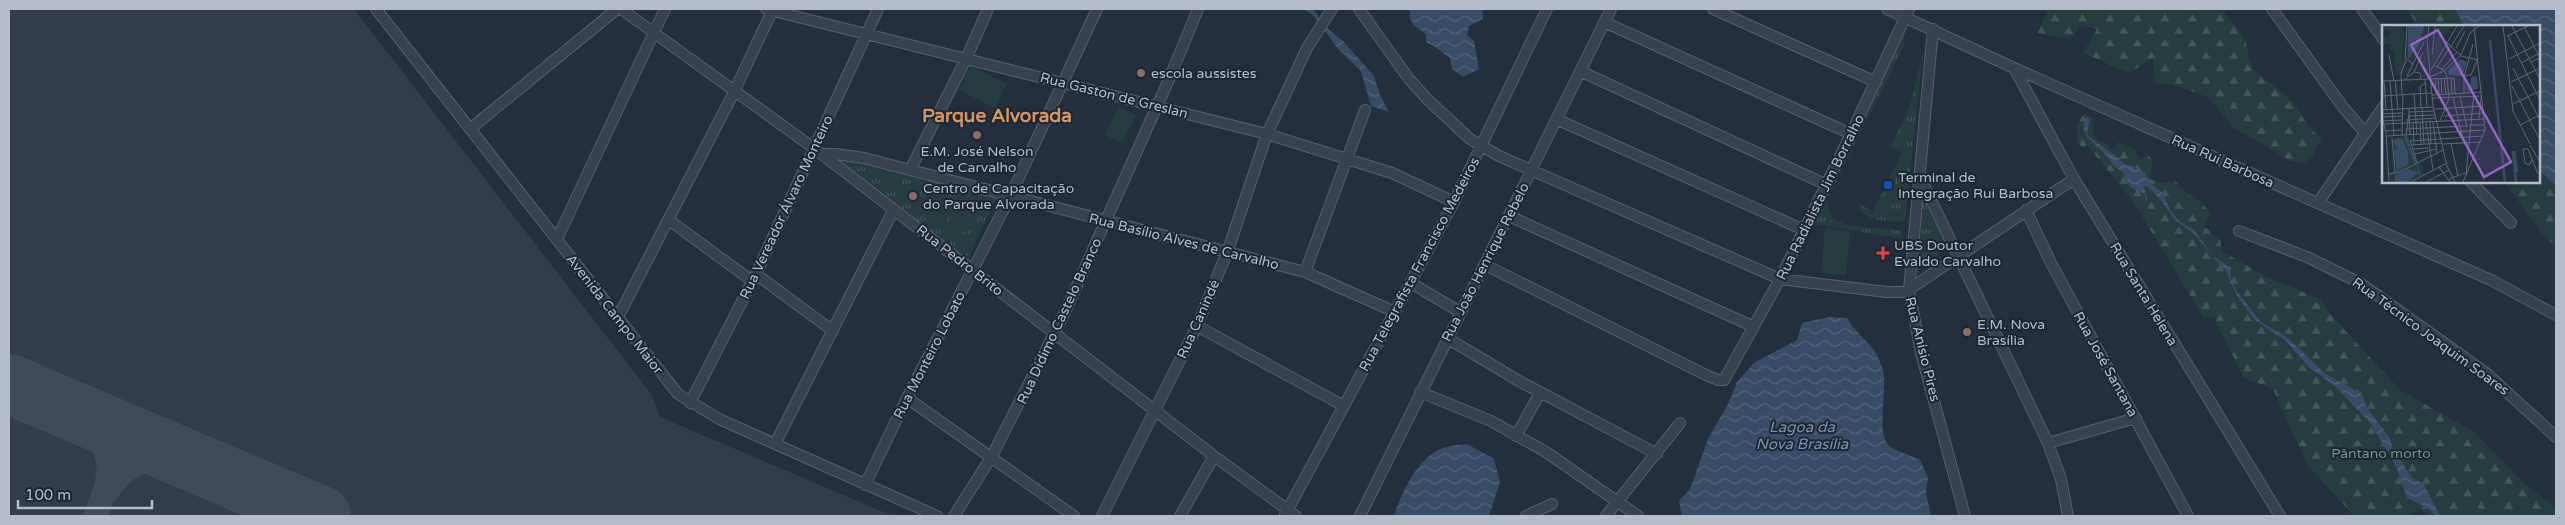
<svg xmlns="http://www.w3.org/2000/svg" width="2565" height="525" viewBox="0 0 2565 525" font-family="'Varela Round',sans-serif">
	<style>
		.airport { fill: #323c4b }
		.grass { fill: url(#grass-tufts) }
		.forest { fill: url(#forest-firs) }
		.pitch { fill: #263c3f }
		.water { fill: url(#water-waves) }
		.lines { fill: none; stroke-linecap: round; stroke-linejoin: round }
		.taxiway { stroke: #3f4a5a; stroke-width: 24 }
		.runway { stroke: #3f4a5a; stroke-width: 60 }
		.minor-casing { stroke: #565f6c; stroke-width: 12 }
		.minor { stroke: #38414e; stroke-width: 10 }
		.education-dot { fill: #8d6e63; stroke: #1d2633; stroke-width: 2 }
		.transit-dot { fill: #1a4fb4; stroke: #1d2633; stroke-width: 2 }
		.health-dot { fill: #e0444e; stroke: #1d2633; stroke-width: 2 }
		.labels { text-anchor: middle; stroke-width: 4; stroke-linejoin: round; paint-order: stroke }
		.poi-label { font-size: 14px; fill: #b4bcc9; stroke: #1d2633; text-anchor: start }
		.street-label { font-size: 14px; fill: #b4bcc9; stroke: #1d2633 }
		.park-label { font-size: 14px; fill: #6b9a76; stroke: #1d2633 }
		.water-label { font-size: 15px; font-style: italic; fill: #7c92b1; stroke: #1d2633 }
		.district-label { font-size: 19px; font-weight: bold; fill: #d59563; stroke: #1d2633 }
		.inset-river { fill: none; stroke: #394c67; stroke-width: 2.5 }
		.inset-road { fill: none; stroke: #5e6776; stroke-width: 1 }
		.view { fill: #9266c3; fill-opacity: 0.15; stroke: #9266c3; stroke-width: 2.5 }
		.inset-edge { fill: none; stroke: #b4bcc9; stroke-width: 2.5 }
	</style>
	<defs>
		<pattern id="grass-tufts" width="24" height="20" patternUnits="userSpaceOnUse" patternTransform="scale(1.25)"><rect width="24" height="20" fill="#263c3f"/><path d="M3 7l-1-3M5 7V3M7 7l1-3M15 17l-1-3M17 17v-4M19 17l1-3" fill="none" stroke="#435659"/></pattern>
		<pattern id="forest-firs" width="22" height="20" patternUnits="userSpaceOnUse" patternTransform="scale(1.25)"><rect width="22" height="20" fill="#263c3f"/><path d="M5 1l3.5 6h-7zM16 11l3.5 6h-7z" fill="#435659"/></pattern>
		<pattern id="water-waves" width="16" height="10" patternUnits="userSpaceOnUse" patternTransform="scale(1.25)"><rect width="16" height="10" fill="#394c67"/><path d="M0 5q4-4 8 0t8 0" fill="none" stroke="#53647b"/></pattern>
	</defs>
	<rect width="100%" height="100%" fill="#242f3e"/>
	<path class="airport" d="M9,9H354L651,394L660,417L893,516H9Z"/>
	<path class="grass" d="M1904,32V46L1829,195C1819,235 1876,225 1900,231L1904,239L1808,223Z
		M1923,53L1905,221C1890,221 1869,223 1859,209V204L1873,211L1902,153L1890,147L1909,108Z
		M833,157L997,196L968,259Z
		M1923,197L1949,247L1914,272L1921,198Z"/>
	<path class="forest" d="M2045,9H2222C2228,19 2239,28 2243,36C2250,48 2245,62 2257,72C2265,80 2282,90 2290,99C2302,113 2306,127 2322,138L2311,158L2305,164L2290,161L2233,127L2208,97L2172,85L2155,83L2153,58L2129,73L2083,53L2097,29L2081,25L2071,39L2038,33L2047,11Z
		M2407,9H2455L2464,26H2418Z
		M2085,112L2095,120L2092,134L2113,150L2119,142L2134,149L2140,160L2147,154L2153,160L2150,179L2163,183L2175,180C2186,198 2199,195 2210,214L2204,226L2220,240L2222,251L2265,276L2322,300L2331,315L2401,391L2473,431L2526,485L2556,508V516H2429L2420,509L2405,516H2354L2306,463L2273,389L2244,378L2214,318H2204L2132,200L2087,145L2083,148L2076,141L2077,125Z
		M2539,171L2556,185V247L2540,231L2504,181H2539Z"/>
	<path class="pitch" d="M971,66L1007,84L995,108L959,90Z
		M1119,107L1136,115L1122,143L1105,135Z
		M964,191L983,200L966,233L948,224Z
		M1825,228L1850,231L1846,275L1821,273Z"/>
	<path class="water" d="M1302,9H1313L1329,30L1343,41L1374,76L1380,95L1389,112L1371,106L1361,71L1339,50L1313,15Z
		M1410,9H1482L1483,19L1469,26L1467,35L1474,41L1479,69L1463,77L1452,69L1450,58C1443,54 1435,45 1427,43L1425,33C1415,27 1408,22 1410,9Z
		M2455,9H2556V185L2539,171V26H2464Z
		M2087,117L2090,120L2087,134C2100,147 2115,153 2127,166L2131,165L2146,173L2149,182L2163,193L2169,208L2179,221L2194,230L2214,257L2231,268V279L2235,289L2261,322L2287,337L2327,375L2361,393L2368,409L2390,438L2392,446L2412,478L2423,483L2440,516H2436L2426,507L2407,498L2396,466L2371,424L2336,387L2309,367L2286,341L2255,320L2237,296L2226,271L2192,232L2175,220L2160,199L2149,188L2144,186L2147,199L2145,204V194L2130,187L2122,171C2111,166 2111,160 2103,152C2092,141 2077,135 2087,117Z
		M1830,317L1847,318C1858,338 1876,344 1882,367C1889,388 1875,431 1889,446C1894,450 1914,457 1920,460L1928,478L1926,493L1931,516H1682L1679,501L1690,489L1708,439L1728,404L1737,382L1754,363L1797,340L1802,323Z
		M1467,444L1494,459L1500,482L1489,516H1394C1401,494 1415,464 1436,451C1445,446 1458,445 1467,444Z"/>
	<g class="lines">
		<path class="taxiway" d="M82,415C114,454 115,470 95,516
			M105,494C125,464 141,459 176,455"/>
		<path class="runway" d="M9,384L321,516"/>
		<g class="minor-casing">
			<path id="minor" d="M376,9L678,394L719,419L937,516
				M621,9L815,149L1214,456L1296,516
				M766,9L1267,134L1392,173L1454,202
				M1359,9L1409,79L1427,99L1470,139L1499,156L1780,279L1886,292H1905L2074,179
				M1713,9L1876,82
				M1887,9L2014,68L2493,281L2556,315
				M2272,9L2343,107L2365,133
				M2362,9L2384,40
				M1604,22L1851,134
				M1933,29L1909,290L1921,353L1965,516
				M2014,68L2074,179L2280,516
				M1580,71L1827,185
				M1556,119L1804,230
				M470,129L617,9
				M822,154H836L864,158L1305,272L1395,312
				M910,170L967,57L988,9
				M1921,179L2048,443L2061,479L2068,516
				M2470,181L2511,223
				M2318,203L2384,106
				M2026,210L2051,263L2188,516
				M1509,216L1752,326
				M669,220L752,281
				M2239,231L2307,257L2360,283L2486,373L2556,437
				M557,239L665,9
				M1485,265L1706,375L1718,380H1724L1780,279L1851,134L1909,9
				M1305,272L1365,110
				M756,274L833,331
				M1411,283L1460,312
				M618,317L734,92L773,9
				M1197,326L1344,406
				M1447,338L1519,381L1657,454
				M1420,392L1491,421L1546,452L1638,516
				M907,398L1074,516
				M690,403L756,274L878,9
				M1516,436L1540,393
				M2048,443L2136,418
				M775,444L894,209
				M865,485L907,398L1010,197L1097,9
				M1285,515L1454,202L1547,9
				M954,516L992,456L1066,310L1170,77L1198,9
				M1102,516L1197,326L1228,250L1267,134L1307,48L1332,9
				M1180,516L1214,456
				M1360,516L1611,9
				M1526,516L1552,504
				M1606,516L1680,423"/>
		</g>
		<use href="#minor" class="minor"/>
	</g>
	<g class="education-dot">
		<circle cx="1141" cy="73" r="5"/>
		<circle cx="977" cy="135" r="5"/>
		<circle cx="913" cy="196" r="5"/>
		<circle cx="1967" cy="332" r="5"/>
	</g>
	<rect class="transit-dot" x="1883" y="180" width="10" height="10" rx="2.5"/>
	<path class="health-dot" d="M1880.5 245.5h5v5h5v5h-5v5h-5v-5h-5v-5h5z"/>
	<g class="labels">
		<g class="poi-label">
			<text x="1151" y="78">escola aussistes</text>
			<text x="977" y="156" text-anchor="middle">E.M. José Nelson<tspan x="977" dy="16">de Carvalho</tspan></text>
			<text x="1898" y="182">Terminal de<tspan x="1898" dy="16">Integração Rui Barbosa</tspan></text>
			<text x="923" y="193">Centro de Capacitação<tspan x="923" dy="16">do Parque Alvorada</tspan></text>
			<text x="1894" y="250">UBS Doutor<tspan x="1894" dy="16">Evaldo Carvalho</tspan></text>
			<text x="1977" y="329">E.M. Nova<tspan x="1977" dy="16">Brasília</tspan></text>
		</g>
		<g class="street-label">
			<text transform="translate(1114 95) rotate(14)" y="5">Rua Gaston de Greslan</text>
			<text transform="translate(2223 161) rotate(24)" y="5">Rua Rui Barbosa</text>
			<text transform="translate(1820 197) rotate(-64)" y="5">Rua Radialista Jim Borralho</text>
			<text transform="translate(786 207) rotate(-65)" y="5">Rua Vereador Álvaro Monteiro</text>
			<text transform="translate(1184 241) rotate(14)" y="5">Rua Basílio Alves de Carvalho</text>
			<text transform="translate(960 260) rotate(38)" y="5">Rua Pedro Brito</text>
			<text transform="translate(1485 262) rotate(-63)" y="5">Rua João Henrique Rebelo</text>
			<text transform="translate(1419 264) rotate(-62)" y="5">Rua Telegrafista Francisco Medeiros</text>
			<text transform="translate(2144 294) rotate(59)" y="5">Rua Santa Helena</text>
			<text transform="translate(615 314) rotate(52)" y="5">Avenida Campo Maior</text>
			<text transform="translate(1198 319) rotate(-66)" y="5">Rua Canindé</text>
			<text transform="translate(1059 321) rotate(-65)" y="5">Rua Dídimo Castelo Branco</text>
			<text transform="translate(2431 336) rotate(36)" y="5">Rua Técnico Joaquim Soares</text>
			<text transform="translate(1923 349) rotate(76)" y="5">Rua Anísio Pires</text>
			<text transform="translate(929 355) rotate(-63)" y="5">Rua Monteiro Lobato</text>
			<text transform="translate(2106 364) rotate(61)" y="5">Rua José Santana</text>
		</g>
		<g class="park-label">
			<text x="2381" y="458">Pântano morto</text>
		</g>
		<g class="water-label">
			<text x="1802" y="432">Lagoa da<tspan x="1802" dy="17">Nova Brasília</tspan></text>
		</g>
		<g class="district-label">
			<text x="997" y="122">Parque Alvorada</text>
		</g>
	</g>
	<g transform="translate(2382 25)">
		<rect width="158" height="158" fill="#242f3e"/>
		<path d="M27,111L34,137L13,148L10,114ZM38,137L42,150L28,157H8L6,149Z" fill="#263c3f"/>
		<path d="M9,1L20,2L22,6L20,35L23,36L19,46L28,43L36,44L44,29L43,52H40V46L28,44L14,51L12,25L8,24L9,19H0V13L6,12L8,6L0,3ZM26,1V26L33,25L38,18L40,4L45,1L43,12L30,37L24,32ZM57,1H72L59,12L60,20L50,41L48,42Z" fill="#263c3f"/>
		<path d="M26,1H42L38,18L26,34ZM78,34L85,37L80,51L67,50L66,46ZM95,51L96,64L85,66L83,62L89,59V52ZM16,113L21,115L26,127V140L15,146L12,127L15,123L11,116ZM35,139L39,151L35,148L26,157H13V150L26,144L36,147Z" fill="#394c67"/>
		<path class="inset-river" d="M108,15L123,157M23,111L34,139M131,126L134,157M132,126L135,147"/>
		<path class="inset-road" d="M25,1L23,33L31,39M47,1L45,16L51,81L65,141L73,157M121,1L131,86L148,119M130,1L158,54M142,1L158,33L149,37M125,11L146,1M126,11L158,75M60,13L79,31L96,35M74,23L83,6M7,30L12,56M50,30L53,1M127,34L158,18M139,38L156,29M52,40L63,46L65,53L67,73L58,96M55,42L82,1M131,43L158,95M49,45L75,1M59,45L75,27M32,47L41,27M25,51L42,17M83,51L89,50L95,35M48,52L62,46L79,30L88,8L97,1M53,53L54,69M56,53L57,69M59,53L60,69M62,53L64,69M69,53L70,68M43,54L45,82M13,55L16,84M22,55L32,47L38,48L39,54M0,56L72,53L73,68M2,56L4,85M8,56L12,111M129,57L158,43M130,61L158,115M82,68V52L91,19M32,69L35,110M20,70L19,49L24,35M50,70L100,67M0,71L49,68M71,72L82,118M78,72L85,102M50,73L100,71M131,79L158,66M39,83L38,62L43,58M40,83L42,120M27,84L28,110M53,84L101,81M0,85L51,82M27,87L52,86M0,89L20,88M27,91L53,90M62,91L102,88M0,92L4,108L7,157M0,92L20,91M97,94L99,73M24,95L54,93M1,96L20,95M48,97L49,119M51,97L55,128M31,98L32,120M38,98L39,120M44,98L51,145M2,99L102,94M87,100H103M138,100L158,90M24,104L85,101M4,106L19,105M20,110L21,70M24,110L27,89M5,111L103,105M10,113L13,148M28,115L35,138M28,116L101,111M61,119L98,117M69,119L76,151M30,120L60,118M148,120L158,137M31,124L46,123M33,129L54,124M150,135L147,140L143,138L141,124H146L156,149M57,142L68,157M6,149L17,147L61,125M84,150L92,67M67,154L83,148M29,157L65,138M44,157L67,145M81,157L103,105L92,1"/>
		<path class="view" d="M56,5L129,137L102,152L29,20Z"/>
		<rect width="158" height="158" class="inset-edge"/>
	</g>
	<rect width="2565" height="525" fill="none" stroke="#b4bcc9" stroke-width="20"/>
	<path d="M18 500v8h134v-8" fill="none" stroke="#b4bcc9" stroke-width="2.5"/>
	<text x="25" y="500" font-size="15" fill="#b4bcc9" stroke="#1d2633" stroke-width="4" paint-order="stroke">100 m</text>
</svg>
